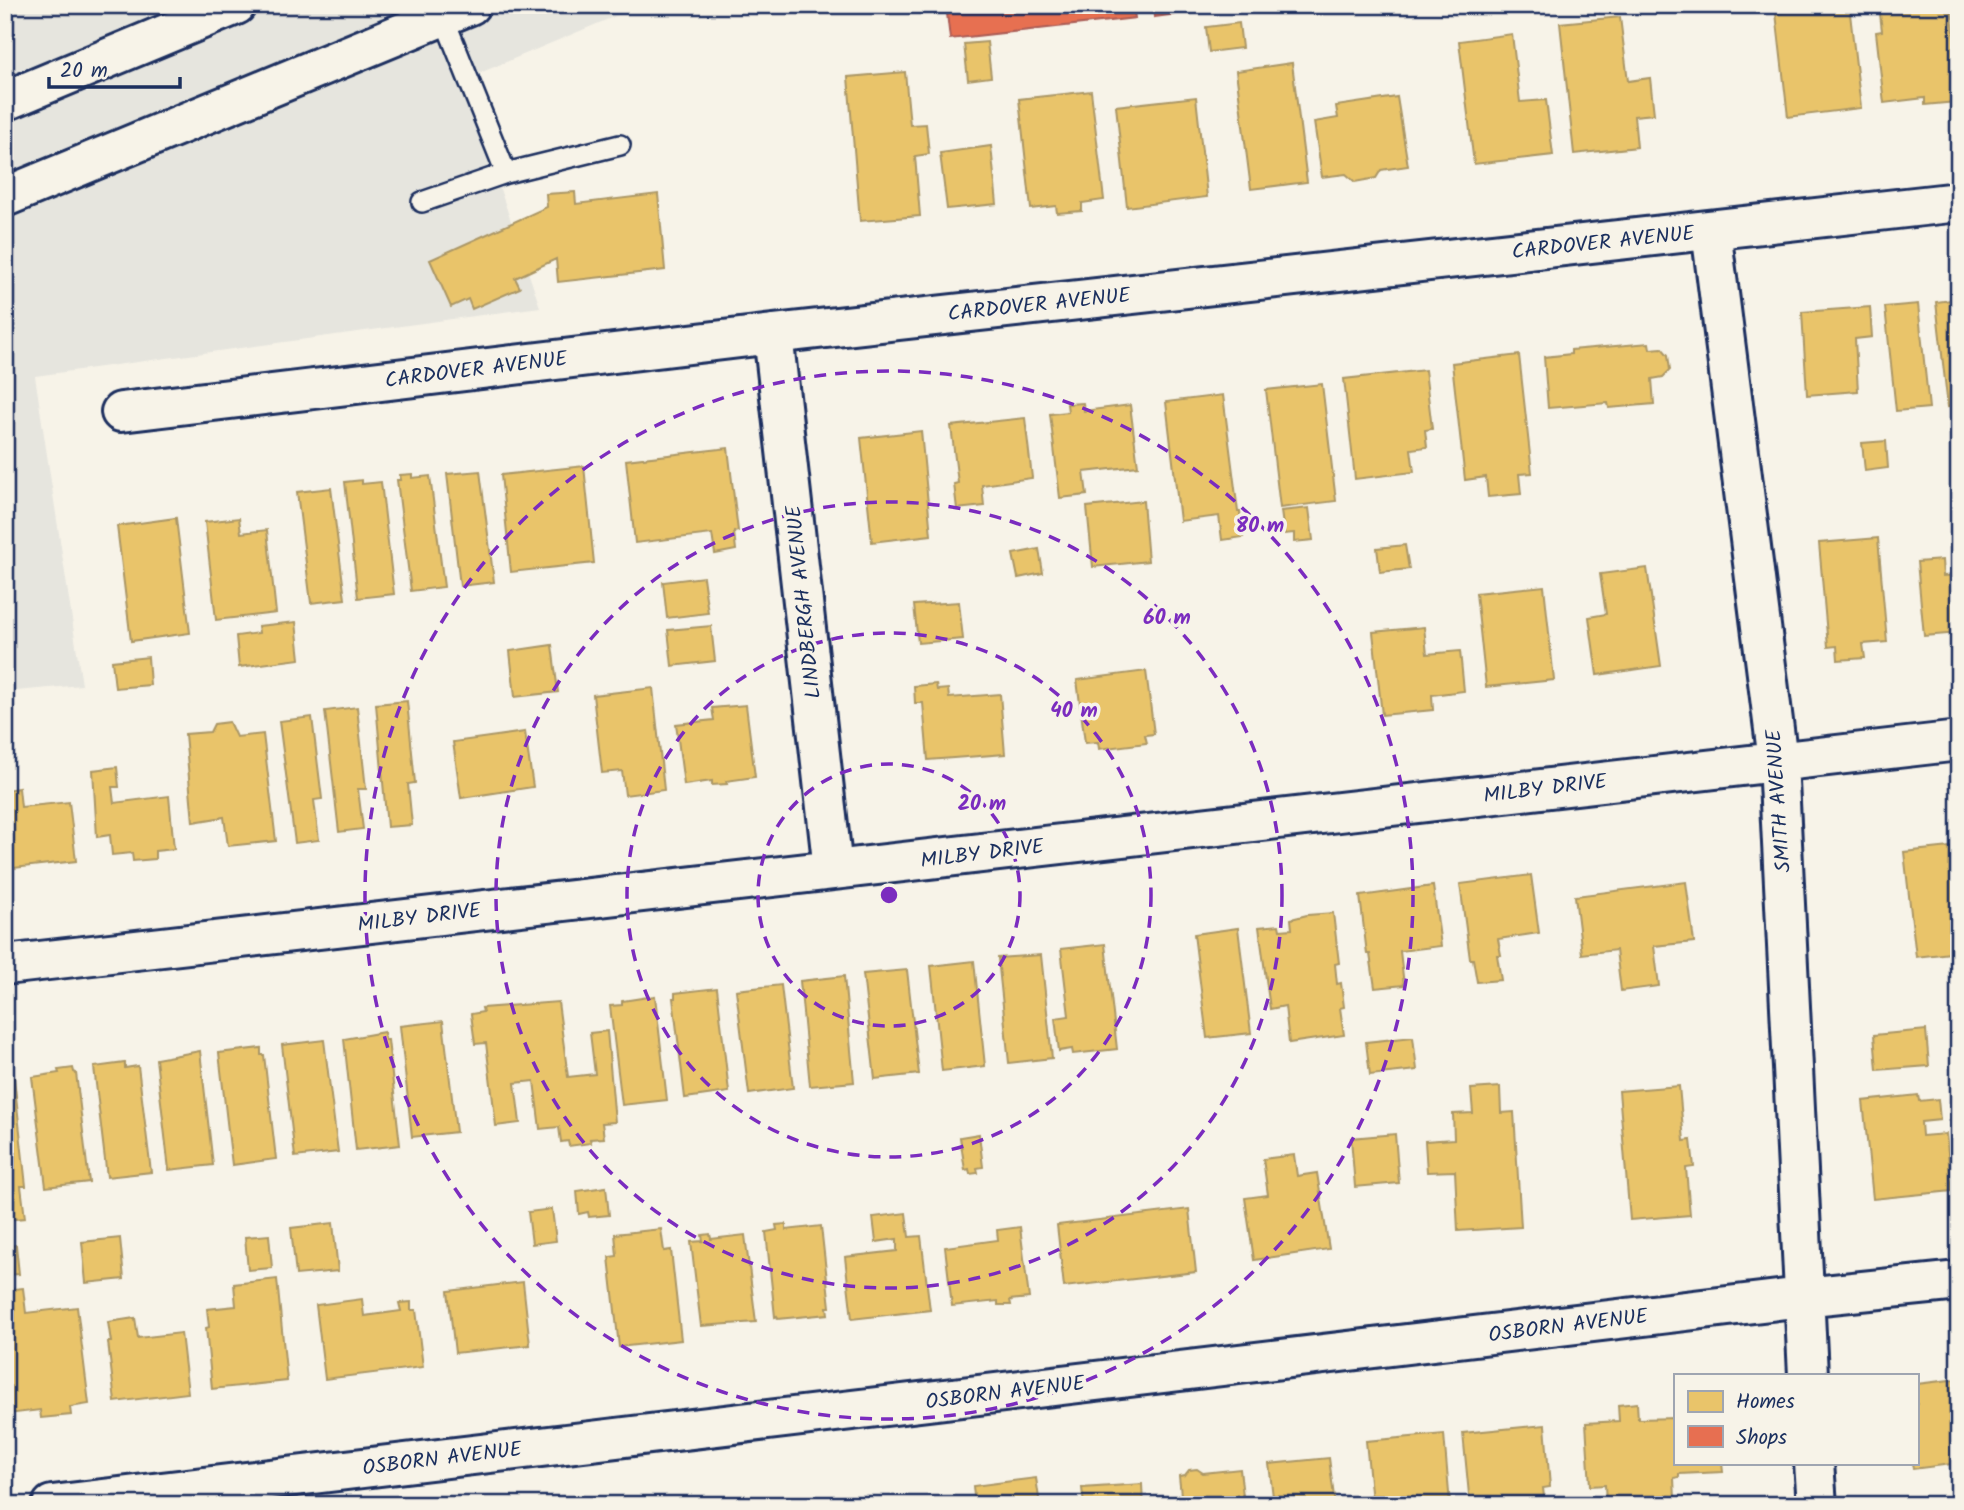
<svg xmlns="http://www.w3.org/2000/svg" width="1964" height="1510" viewBox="0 0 1964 1510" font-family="Kalam,sans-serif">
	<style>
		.built { fill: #e6e5de }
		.homes { fill: #e9c46a; stroke: #ab9766; stroke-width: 2 }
		.shops { fill: #e76f51; stroke: #aa5c55; stroke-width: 2 }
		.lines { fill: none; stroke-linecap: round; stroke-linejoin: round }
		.lane-casing { stroke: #1b2f5e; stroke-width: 24 }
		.street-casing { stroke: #1b2f5e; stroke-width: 44 }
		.primary-casing { stroke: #1b2f5e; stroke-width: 44 }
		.lane { stroke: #f7f3e8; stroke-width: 19 }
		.street { stroke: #f7f3e8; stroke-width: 38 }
		.primary { stroke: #f7f3e8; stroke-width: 38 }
		.ring { fill: none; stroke: #7b2cbf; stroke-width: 3.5; stroke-dasharray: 12 9 }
		.labels { text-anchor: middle; stroke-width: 7; stroke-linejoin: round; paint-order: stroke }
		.street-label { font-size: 21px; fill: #1b2f5e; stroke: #f7f3e8 }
		.centre { fill: #7b2cbf; stroke: #f7f3e8; stroke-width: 3.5 }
		.ring-label { font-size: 21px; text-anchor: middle; font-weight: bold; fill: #7b2cbf; stroke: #f7f3e8; stroke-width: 7; stroke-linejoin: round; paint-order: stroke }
	</style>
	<rect width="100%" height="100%" fill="#f7f3e8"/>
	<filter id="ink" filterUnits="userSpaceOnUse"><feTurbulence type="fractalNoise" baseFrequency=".0143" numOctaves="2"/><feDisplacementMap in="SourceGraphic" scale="14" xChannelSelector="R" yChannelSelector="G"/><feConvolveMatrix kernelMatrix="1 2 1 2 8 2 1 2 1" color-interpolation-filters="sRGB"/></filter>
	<g filter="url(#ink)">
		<path class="built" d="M5,5H642L463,80L540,307L35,376L82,685L5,692Z"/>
		<path class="homes" d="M1849,5L1861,108L1788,117L1776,13Z
			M1879,5H1951L1958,70L1952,71L1956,102L1925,105V98L1884,103L1876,32L1882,31Z
			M1620,17L1628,81L1650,78L1654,114L1634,116L1637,147L1574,154L1560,23Z
			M1239,23L1242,48L1209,52L1206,27Z
			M1512,34L1520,102L1546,100L1553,155L1474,164L1459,41Z
			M987,42L991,77L968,80L964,44Z
			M1292,63L1307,182L1251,189L1236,71Z
			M905,72L910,125L926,124L929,154L915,156L920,216L860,221L848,77Z
			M1091,91L1104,200L1082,203V211L1057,213L1056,206L1031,209L1019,99Z
			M1196,97L1207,197L1127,207L1116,106Z
			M1397,97L1408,166L1381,170L1376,178L1355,182L1346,174L1322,177L1314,122L1338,118L1336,106Z
			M991,146L997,204L947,209L940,153Z
			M575,192L576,204L658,194L665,270L558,282L556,259L515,278L520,288L472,309L468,299L451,307L430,260L547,207L546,194Z
			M1959,299V405L1948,407L1936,302Z
			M1918,304L1929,408L1896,411L1885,307Z
			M1870,307L1872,337L1855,339L1858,391L1807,395L1802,312Z
			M1649,343L1650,349L1662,348L1668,355L1670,370L1663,377L1652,379L1654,404L1609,408L1608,403L1548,408L1544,357L1571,354V350Z
			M1519,355L1532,473L1519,474L1521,494L1488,497L1486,477L1465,480L1452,363Z
			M1425,370L1432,429L1425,430L1427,447L1411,449L1414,472L1355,479L1344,379Z
			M1322,384L1336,501L1280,508L1266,390Z
			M1223,395L1238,512H1240L1243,537L1222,540L1219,516L1180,521L1166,402Z
			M1083,403L1084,411L1130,405L1138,466L1084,472L1087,495L1060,498L1050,414L1068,412L1067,404Z
			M1025,418L1032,478L982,485L984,506L957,509L954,484L958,483L951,426Z
			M921,431L931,535L872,542L861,438Z
			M1886,441L1888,468L1865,471L1862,443Z
			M728,448L738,531L734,532L736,550L715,554L712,534L635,543L626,460Z
			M584,466L594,563L511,572L501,475Z
			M480,471L494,582L460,586L447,474Z
			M412,474V478L430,476L444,587L411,591L397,480H401L400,475Z
			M362,480V484L381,482L394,594L358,598L345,482Z
			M331,488L345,599L311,603L297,492Z
			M1143,501L1148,561L1093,567L1087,507Z
			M1309,508L1313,540L1294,542V533L1284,534L1281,511Z
			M176,518L190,633L131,641L117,526Z
			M239,518L241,533L267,530L276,613L216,620L205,522Z
			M1878,538L1887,642L1863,644L1865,658L1838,660L1837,646L1828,647L1819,543Z
			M1405,545L1409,569L1380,572L1377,548Z
			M1039,549L1043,573L1018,578L1013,554Z
			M1942,560L1943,576L1959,575V633L1924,636L1917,562Z
			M1647,568L1661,666L1597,675L1589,617L1606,614L1600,574Z
			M703,577L708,613L667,618L663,582Z
			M1544,586L1554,680L1486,687L1476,593Z
			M959,602L963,639L918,643L914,605Z
			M296,622L300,659L239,667L236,636L259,633L258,626Z
			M711,626L715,661L672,666L668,630Z
			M1424,627L1427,654L1460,651L1464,691L1432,695L1433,710L1382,715L1373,632Z
			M552,645L558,692L515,697L510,651Z
			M148,657L150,685L115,688L112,661Z
			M1146,671L1154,734L1145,735L1147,743L1099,749L1098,742L1085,743L1077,680Z
			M936,684L937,690L948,689L949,698L1000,694L1005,754L928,760L923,703H915L914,686Z
			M653,688L664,790L625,795L622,771L602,773L593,695Z
			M407,701L415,783L408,784L412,825L387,827L376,704Z
			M746,705L755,777L726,781L727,784L712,785V781L684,785L676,724L714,720L712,708Z
			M357,707L366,789H358L363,829L339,832L325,711Z
			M312,717L322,799L314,800L319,840L295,843L279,721Z
			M229,722L236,737L263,734L276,841L228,846L224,817L193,822L185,734L210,732L214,724Z
			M525,732L533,787L461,798L453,742Z
			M117,767L119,787H112L114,803L169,796L174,849L155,851V859L133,861L132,853L112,855L110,835L97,837L93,770Z
			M19,788L21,807L69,802L76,861L5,869V790Z
			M1959,846V952L1916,957L1904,852Z
			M1531,875L1539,933L1498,939L1501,955H1497L1501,980L1477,982L1473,959H1470L1460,884Z
			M1686,882L1694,942L1654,946L1659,986L1621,991L1616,950L1582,954L1575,896Z
			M1433,886L1441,946L1400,951L1404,985L1375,988L1370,954H1367L1360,896Z
			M1333,913L1339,963L1335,964L1337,984L1341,983L1344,1007L1340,1008L1344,1035L1289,1043L1285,1006L1270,1009L1259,927L1279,925L1280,930L1292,929L1291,919L1307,915Z
			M1238,928L1251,1033L1207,1038L1194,934Z
			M1105,944L1117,1049L1073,1054L1072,1049L1059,1051L1055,1018L1069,1016L1061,949Z
			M1041,955L1052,1058L1009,1063L998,958Z
			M974,961L985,1066L942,1071L931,966Z
			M907,970L919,1074L875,1079L863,974Z
			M844,976L854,1082L810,1086L800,981Z
			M781,985L793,1088L749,1094L736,990Z
			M717,988L729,1092L685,1098L673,998H675V993Z
			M655,996L667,1100L622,1105L610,1006L622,1005V1001Z
			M558,1002L568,1077L595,1074L590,1033L607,1031L615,1122L602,1123L604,1138L590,1139L591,1143L569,1146L568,1141L561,1142L559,1127L540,1129L534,1081L515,1083L520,1123L496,1126L486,1043L475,1044L471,1014L483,1012L482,1008Z
			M443,1021L456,1132L412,1137L400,1026Z
			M1926,1030L1929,1066L1877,1070L1874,1035Z
			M384,1032L385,1040H388L400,1145L356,1150L344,1039Z
			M1413,1037L1417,1070L1370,1075L1366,1042Z
			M324,1040L338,1152L295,1157L282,1045Z
			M261,1048V1055H264L276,1159L232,1165L219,1053Z
			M200,1051L213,1165L169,1170L156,1059Z
			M125,1063V1068L138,1066L151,1172L107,1177L94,1067Z
			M73,1068L74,1072L76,1073L89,1182L46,1187L32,1077L59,1073L58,1070Z
			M5,1073H10L11,1078H14L26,1186H21L25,1218L5,1220Z
			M1679,1086L1684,1141L1691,1140L1694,1167L1686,1168L1690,1215L1630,1220L1619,1091Z
			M1500,1087L1501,1113L1514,1112L1521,1227L1458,1231L1455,1171L1427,1172L1425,1141L1454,1139L1453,1114L1473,1113L1471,1089Z
			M1918,1095L1919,1101L1938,1099L1940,1120L1921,1122L1922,1136L1946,1134L1952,1191L1873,1199L1863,1101Z
			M979,1134L983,1167L977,1168L978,1173L970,1174L969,1169L965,1170L960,1137Z
			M1395,1134L1399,1183L1355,1187L1351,1138Z
			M1294,1155L1297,1176L1317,1173L1329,1249L1254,1260L1245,1198L1268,1195L1263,1159Z
			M606,1187L609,1215L589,1217L588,1212L579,1214L577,1191Z
			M552,1209L556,1241L532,1244L528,1212Z
			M1189,1209L1196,1272L1064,1287L1057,1225Z
			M906,1213L909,1237L921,1236L930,1310L852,1319L845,1257L897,1251V1239L876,1242L873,1217Z
			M333,1223L338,1271L296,1275L291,1228Z
			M786,1224V1230L821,1226L830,1307H827L828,1314L778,1319L777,1316L775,1317L766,1232L777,1230L776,1225Z
			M1020,1227L1029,1298L1010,1300L1011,1305H998V1301L952,1306L945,1247L998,1240L997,1230Z
			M661,1229L664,1251L671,1250L681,1340L619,1347L609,1257L617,1256L615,1234Z
			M710,1234L711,1239L745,1235L756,1322L701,1326L691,1242L703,1241L702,1235Z
			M269,1235L272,1268L248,1270L245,1237Z
			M120,1238L124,1279L86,1283L82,1242Z
			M16,1245L19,1274L5,1275V1246Z
			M277,1279L287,1381L212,1389L206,1328L209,1327L207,1309L236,1306L234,1284Z
			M523,1282L530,1345L455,1353L448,1291Z
			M23,1288L26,1313L77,1307L89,1404L70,1407L71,1415L41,1418L40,1410L8,1414L5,1392V1290Z
			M362,1299L364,1316L401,1311L399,1303L411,1302V1310H416L423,1367L325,1379L316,1305Z
			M135,1318L138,1338L181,1333L188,1393L115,1402L108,1342H111L108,1322Z
			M1959,1379V1463L1913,1469L1912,1463H1917V1384Z
			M1637,1403L1638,1419L1675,1418V1463H1722L1723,1472L1679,1474V1477L1674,1478L1675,1499L1606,1503L1605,1485L1590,1486L1586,1423L1619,1421L1618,1405Z
			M1545,1425L1550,1487L1543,1488L1545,1505H1470L1463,1433Z
			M1444,1434L1450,1505H1422L1421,1497L1372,1502L1366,1441Z
			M1329,1458L1335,1505H1274L1269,1464Z
			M1197,1469L1203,1473L1240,1469L1244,1505H1182L1179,1476L1185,1475L1189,1470Z
			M1036,1478L1040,1505H975L973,1486Z
			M1142,1484L1143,1505H1084L1082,1488Z"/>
		<path class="shops" d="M946,5H1133L1135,18L950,39Z
			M1153,5H1243L1154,17Z"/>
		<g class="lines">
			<g class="lane-casing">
				<path id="lane" d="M506,173L620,145
					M422,202L506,173L443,16"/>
			</g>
			<g class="street-casing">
				<path id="street" d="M1711,230L1778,761L1808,1375
					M773,334L833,870
					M121,412L773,334L1959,202
					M5,965L1959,741
					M1814,1463L1817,1505
					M52,1505L1803,1297L1959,1281"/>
			</g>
			<g class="primary-casing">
				<path id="primary" d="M5,101L236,5
					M5,197L470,5"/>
			</g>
			<use href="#lane" class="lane"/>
			<use href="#street" class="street"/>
			<use href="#primary" class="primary"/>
		</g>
	</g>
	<g class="ring">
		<circle cx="889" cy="895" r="131"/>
		<circle cx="889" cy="895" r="262"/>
		<circle cx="889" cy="895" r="393"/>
		<circle cx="889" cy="895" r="524"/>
	</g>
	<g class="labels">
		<g class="street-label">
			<text transform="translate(1603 242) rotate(-6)" y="7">CARDOVER AVENUE</text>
			<text transform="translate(1039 304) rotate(-6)" y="7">CARDOVER AVENUE</text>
			<text transform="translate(476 369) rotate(-7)" y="7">CARDOVER AVENUE</text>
			<text transform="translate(803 602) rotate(-96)" y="7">LINDBERGH AVENUE</text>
			<text transform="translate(1545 788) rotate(-7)" y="7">MILBY DRIVE</text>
			<text transform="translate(1778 801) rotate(-94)" y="7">SMITH AVENUE</text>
			<text transform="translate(982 853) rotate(-7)" y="7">MILBY DRIVE</text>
			<text transform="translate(419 917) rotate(-7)" y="7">MILBY DRIVE</text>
			<text transform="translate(1568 1325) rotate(-7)" y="7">OSBORN AVENUE</text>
			<text transform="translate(1005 1392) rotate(-7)" y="7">OSBORN AVENUE</text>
			<text transform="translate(442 1458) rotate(-7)" y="7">OSBORN AVENUE</text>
		</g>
	</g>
	<circle cx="889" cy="895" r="10" class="centre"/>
	<g class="ring-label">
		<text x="1260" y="532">80 m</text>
		<text x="1167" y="624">60 m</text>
		<text x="1074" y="717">40 m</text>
		<text x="982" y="810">20 m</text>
	</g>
	<rect width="1964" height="1510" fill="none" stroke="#f7f3e8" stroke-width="28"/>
	<rect x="14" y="14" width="1936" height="1482" fill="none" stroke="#1b2f5e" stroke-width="2.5" filter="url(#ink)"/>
	<rect x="1674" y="1374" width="245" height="91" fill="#f7f3e8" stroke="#9fa5b1" stroke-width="2"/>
	<rect x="1688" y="1391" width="35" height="21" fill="#e9c46a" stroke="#9fa5b1" stroke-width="2"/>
	<text x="1736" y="1408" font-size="21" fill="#1b2f5e">Homes</text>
	<rect x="1688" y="1426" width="35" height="21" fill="#e76f51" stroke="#9fa5b1" stroke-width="2"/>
	<text x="1736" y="1444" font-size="21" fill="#1b2f5e">Shops</text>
	<path d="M49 77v10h131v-10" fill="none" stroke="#1b2f5e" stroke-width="3.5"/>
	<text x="60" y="77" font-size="21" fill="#1b2f5e" stroke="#f7f3e8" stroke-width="5" paint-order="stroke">20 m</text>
</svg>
